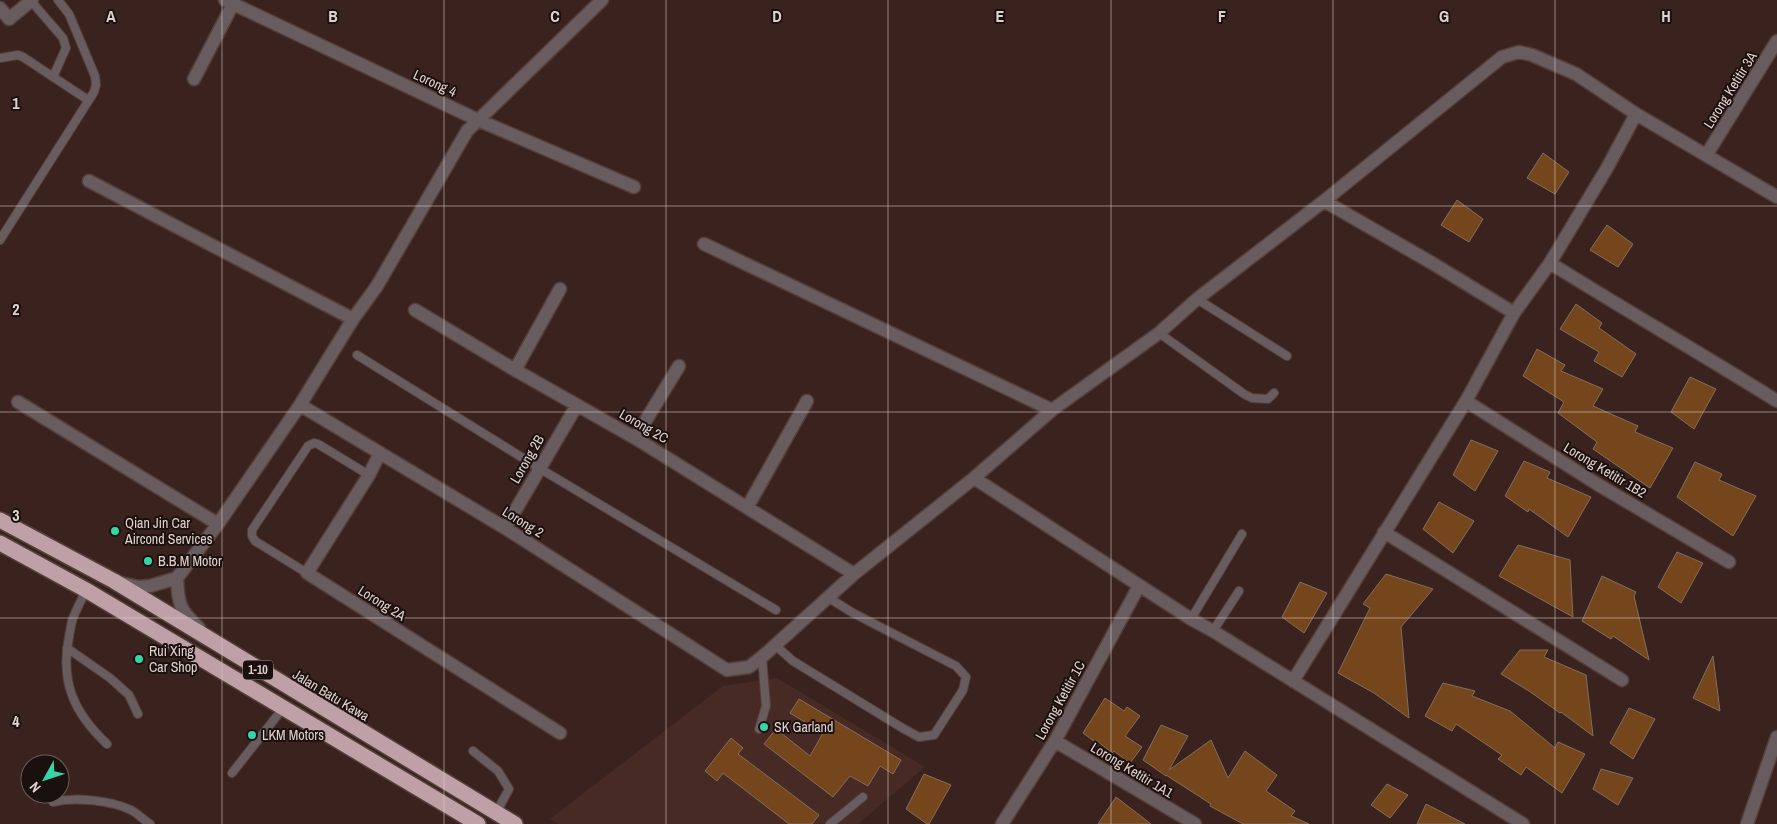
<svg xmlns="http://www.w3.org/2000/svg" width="1777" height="824" viewBox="0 0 1777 824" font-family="'Archivo Narrow',sans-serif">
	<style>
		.built { fill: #482a24 }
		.building { fill: #75461b; stroke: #836e5d }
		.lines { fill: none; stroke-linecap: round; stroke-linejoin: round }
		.lane-casing { stroke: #553f3b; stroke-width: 10 }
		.street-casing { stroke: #553f3b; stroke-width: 15 }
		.highway-casing { stroke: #553f3b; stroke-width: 18 }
		.lane { stroke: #695c5e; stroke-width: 8 }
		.street { stroke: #695c5e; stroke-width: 12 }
		.highway { stroke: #bfa0a6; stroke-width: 15 }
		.grid { fill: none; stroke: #e1d1ce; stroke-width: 1; stroke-opacity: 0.55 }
		.poi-dot { fill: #36d4a7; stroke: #1a100e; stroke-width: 2 }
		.labels { text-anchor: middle; stroke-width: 4; stroke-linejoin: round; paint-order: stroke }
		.shield { fill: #1a100e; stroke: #a59794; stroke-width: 1 }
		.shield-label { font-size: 12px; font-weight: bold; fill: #e1d1ce }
		.street-label { font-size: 14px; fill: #e1d1ce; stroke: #1a100e }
		.poi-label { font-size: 14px; fill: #e1d1ce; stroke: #1a100e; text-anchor: start }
		.grid-label { font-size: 16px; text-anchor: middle; font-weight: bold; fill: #e1d1ce; stroke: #1a100e; stroke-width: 4; stroke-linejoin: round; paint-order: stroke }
	</style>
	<rect width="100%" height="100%" fill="#3a231f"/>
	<path class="built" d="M777,678L925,767L858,824H558L550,819L723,686Z"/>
	<path class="building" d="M1543,153L1569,172L1555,194L1527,178Z
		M1457,200L1483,219L1469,242L1441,225Z
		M1607,225L1633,244L1618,267L1590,250Z
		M1576,304L1602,323L1599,328L1636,354L1622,377L1594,361L1599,352L1560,329Z
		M1537,349L1565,365L1561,371L1603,389L1593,406L1638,426L1635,432L1673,448L1650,488L1593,449L1597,442L1558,413L1564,402L1523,376Z
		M1690,377L1716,389L1694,429L1671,412Z
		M1471,440L1498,451L1475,491L1453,475Z
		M1524,461L1550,472L1547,478L1591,497L1568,537L1529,509L1528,512L1505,496Z
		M1695,462L1722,474L1719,480L1756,496L1733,536L1677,497Z
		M1439,502L1474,521L1453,553L1423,529Z
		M1518,545L1570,560L1573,617L1499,576Z
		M1677,552L1703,563L1681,603L1658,587Z
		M1386,574L1433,589L1401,627L1409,718L1374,693L1338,673L1370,608L1363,604Z
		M1602,576L1636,592L1634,596L1649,660L1613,636L1611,639L1582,621Z
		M1300,582L1327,593L1304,633L1282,617Z
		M1520,650H1548L1544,657L1586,675L1593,736L1561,712L1560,713L1529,691L1501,674Z
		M1713,656L1720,711L1693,698Z
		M1443,683L1475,691L1472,696L1510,711L1555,748L1558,742L1585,754L1562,793L1526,767L1521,775L1498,759L1502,755L1456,724L1452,731L1425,716Z
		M1105,698L1124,711L1127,707L1140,716L1125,736L1142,747L1130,763L1114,751L1112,753L1096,740L1095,742L1083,733Z
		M799,699L901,760L893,774L880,766L868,786L850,776L833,797L764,744L776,729L810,756L823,733L790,713Z
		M1629,708L1655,719L1633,759L1610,743Z
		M1161,725L1188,736L1169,770L1211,740L1228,778L1245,751L1277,775L1266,791L1295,811L1291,816L1309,824H1243L1210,806L1211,804L1166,775V776L1143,760Z
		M731,738L743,748L738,754L819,815L812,824H789L723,773L717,781L705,771Z
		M1601,769L1633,778L1618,805L1593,789Z
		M924,774L951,785L929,824H927L906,809Z
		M1387,784L1408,795L1390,818L1371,805Z
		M1116,797L1151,824H1098Z
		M1426,804L1465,824H1417Z"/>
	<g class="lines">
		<g class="lane-casing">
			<path id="lane" d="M31,1L63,38L66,48L53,77
				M0,58L18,55L23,57L88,100
				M0,240L94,92L96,85L95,76L69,14L58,0
				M1197,299L1287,356
				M1159,333L1244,394L1252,398L1268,399L1274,393
				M357,355L539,468L776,610
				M307,573L255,541L252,536V530L308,446L314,443L318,444L369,475
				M86,590C82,599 77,608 73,618C71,624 70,631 69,637C60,682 74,713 107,744
				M1191,619L1242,534
				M1213,631L1239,591
				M776,646L793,661L904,729L919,737L934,735L963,690L966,677L956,666L853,613L829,598
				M67,648L110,678L129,695L138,714
				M759,729L766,706L762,657
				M473,751L498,771L509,789L496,813
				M232,773L284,707
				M53,802C75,797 110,800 131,810C137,813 144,820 150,824
				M830,824L863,797"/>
		</g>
		<g class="street-casing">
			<path id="street" d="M225,0L478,120L634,187
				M0,8L9,19L32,0
				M194,79L233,4
				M1707,154L1777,41
				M89,181L353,319
				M1324,201L1432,263L1514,313
				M704,244L1052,410
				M1550,263C1625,310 1702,354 1777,401
				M415,310L515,370L635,438L854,574
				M515,370L560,289
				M1466,401L1597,484L1729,562
				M18,402L218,524
				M300,405L505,528L727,670L749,667L762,657L854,574L974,478L1052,410L1159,333L1197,299L1324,201L1502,57L1519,52L1532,55L1576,74L1636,114L1777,197
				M635,438L679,366
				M380,453L369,475L307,573L560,733
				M974,478L1191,619L1213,631L1523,824
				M748,506L807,401
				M505,528L577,405
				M1384,532L1622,680
				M177,578C178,605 180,610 199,628
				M121,583L139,587L150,586L177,578L218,524L300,405L353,319L377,286L467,131L602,0
				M1293,681L1466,401L1514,313L1550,263L1607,168L1636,114
				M1055,741L1195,824
				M1002,824L1055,741L1139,586
				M1747,824L1777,737"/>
		</g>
		<g class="highway-casing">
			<path id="highway" d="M0,520L114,581L515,824
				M0,543L86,590L478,824"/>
		</g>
		<use href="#lane" class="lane"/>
		<use href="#street" class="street"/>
		<use href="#highway" class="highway"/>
	</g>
	<path class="grid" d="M222,0V824M444,0V824M666,0V824M888,0V824M1111,0V824M1333,0V824M1555,0V824M0,206H1777M0,412H1777M0,618H1777"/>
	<g class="poi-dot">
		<circle cx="115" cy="531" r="5"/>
		<circle cx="148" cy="561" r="5"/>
		<circle cx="139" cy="659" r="5"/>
		<circle cx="764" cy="727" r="5"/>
		<circle cx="252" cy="735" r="5"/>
	</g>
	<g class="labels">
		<rect class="shield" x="243" y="660.5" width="30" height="19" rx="4"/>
		<g class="shield-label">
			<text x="258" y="674">1-10</text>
		</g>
		<g class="street-label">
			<text transform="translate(435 83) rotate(25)" y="5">Lorong 4</text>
			<text transform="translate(1730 90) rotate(-58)" y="5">Lorong Ketitir 3A</text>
			<text transform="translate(644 426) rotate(30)" y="5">Lorong 2C</text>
			<text transform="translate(527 459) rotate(-60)" y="5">Lorong 2B</text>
			<text transform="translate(1605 470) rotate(31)" y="5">Lorong Ketitir 1B2</text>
			<text transform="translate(523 522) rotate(32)" y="5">Lorong 2</text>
			<text transform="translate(382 603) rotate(32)" y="5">Lorong 2A</text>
			<text transform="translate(331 695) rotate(31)" y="5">Jalan Batu Kawa</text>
			<text transform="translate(1060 700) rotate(-61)" y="5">Lorong Ketitir 1C</text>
			<text transform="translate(1132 770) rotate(31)" y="5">Lorong Ketitir 1A1</text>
		</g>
		<g class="poi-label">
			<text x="125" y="528">Qian Jin Car<tspan x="125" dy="16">Aircond Services</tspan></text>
			<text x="158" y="566">B.B.M Motor</text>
			<text x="149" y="656">Rui Xing<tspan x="149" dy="16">Car Shop</tspan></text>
			<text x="774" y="732">SK Garland</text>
			<text x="262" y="740">LKM Motors</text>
		</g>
	</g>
	<g class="grid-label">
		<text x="111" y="22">A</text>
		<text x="333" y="22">B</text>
		<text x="555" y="22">C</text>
		<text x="777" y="22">D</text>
		<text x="1000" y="22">E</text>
		<text x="1222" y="22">F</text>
		<text x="1444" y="22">G</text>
		<text x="1666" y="22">H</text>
		<text x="16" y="109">1</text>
		<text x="16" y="315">2</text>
		<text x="16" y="521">3</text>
		<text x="16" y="727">4</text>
	</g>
	<g transform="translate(45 779) rotate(230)"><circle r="24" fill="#1a100e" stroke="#6a5d5b"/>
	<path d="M0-4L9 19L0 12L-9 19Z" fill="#36d4a7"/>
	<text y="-8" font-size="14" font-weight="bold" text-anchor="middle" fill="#e1d1ce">N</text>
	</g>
</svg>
